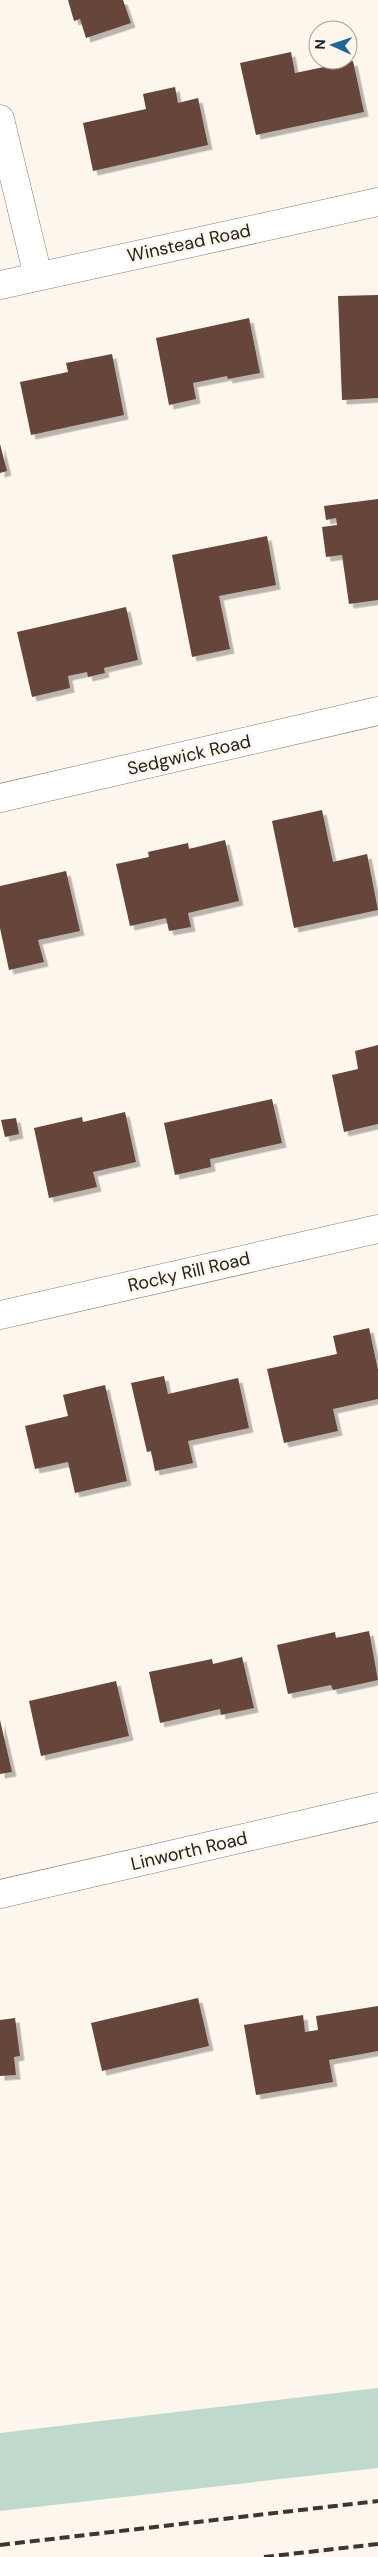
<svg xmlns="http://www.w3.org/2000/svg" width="378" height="2557" viewBox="0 0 378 2557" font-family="'DM Sans',sans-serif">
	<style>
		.green { fill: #bfdacd }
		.building { fill: #66453a; filter: url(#shadow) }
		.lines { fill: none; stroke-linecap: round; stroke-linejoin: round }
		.minor-casing { stroke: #857f76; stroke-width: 29 }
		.major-casing { stroke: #857f76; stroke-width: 29 }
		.minor { stroke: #fff; stroke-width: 28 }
		.major { stroke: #fff; stroke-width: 28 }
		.rail { stroke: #3a3733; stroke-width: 4; stroke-dasharray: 10 5; stroke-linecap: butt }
		.labels { text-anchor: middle; stroke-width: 5; stroke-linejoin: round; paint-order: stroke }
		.street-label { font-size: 18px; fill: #23211d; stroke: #fcf6ec }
	</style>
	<defs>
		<filter id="shadow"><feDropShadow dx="4.5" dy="4.5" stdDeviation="0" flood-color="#0004"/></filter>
	</defs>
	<rect width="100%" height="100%" fill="#fcf6ec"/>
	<path class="green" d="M378,2388V2468L0,2511V2433Z"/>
	<path class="building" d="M68,0H123L131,23L86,38L80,19L74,21Z
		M291,52L295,73L353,61L364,112L256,135L240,63Z
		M175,87L178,103L198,98L208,145L93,171L83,123L146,109L143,94Z
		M378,295V398L342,400L338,296Z
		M249,318L260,373L228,379L227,376L193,383L196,399L169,405L156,338Z
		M112,354L124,415L31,435L20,382L68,372L66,363Z
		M0,444L7,471L0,473Z
		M378,499V600L349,604L342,555L326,557L322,527L337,525L336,518L326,520L324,506Z
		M267,536L276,585L219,596L230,649L192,657L172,555Z
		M126,607L138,660L104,668L105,673L88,677L87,672L68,676L70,688L32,697L17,632Z
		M322,810L333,862L367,854L378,910L294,928L272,821Z
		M225,840L239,901L188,913L191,927L169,931L166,918L130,926L116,864L149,857L148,852L188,843L189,849Z
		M66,871L80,931L38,940L44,962L9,970L0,928V886Z
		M378,1045V1124L344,1132L332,1075L358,1069L355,1051Z
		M272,1099L282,1143L210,1159L211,1167L175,1175L164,1123Z
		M125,1112L136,1162L93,1172L97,1187L49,1198L34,1128L82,1117L83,1122Z
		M16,1118L19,1134L5,1137L1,1120Z
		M369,1328L378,1370V1399L333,1409L338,1431L284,1443L267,1369L337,1354L333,1336Z
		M164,1376L168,1394L238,1378L249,1428L188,1441L193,1463L155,1471L151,1451L147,1452L131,1383Z
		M105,1385L127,1481L75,1493L68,1462L35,1469L25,1426L68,1416L63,1395Z
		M369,1631L378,1680L333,1690L331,1685L288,1694L277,1645L335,1632L336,1638Z
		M242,1657L254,1708L221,1715L220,1709L160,1723L149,1672L212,1659L213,1664Z
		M116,1681L129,1736L41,1756L29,1701Z
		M0,1720L12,1772L0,1774Z
		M198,1998L209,2046L102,2071L91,2023Z
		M378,2006V2051L329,2060L333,2082L256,2095L244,2025L303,2015L305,2032L318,2030L316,2016Z
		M15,2018L20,2056L14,2057L16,2075L0,2076V2020Z"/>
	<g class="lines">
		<g class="minor-casing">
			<path id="minor" d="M0,119L38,276
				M0,285L378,202
				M0,798L378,711
				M0,1315L378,1229"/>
		</g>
		<g class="major-casing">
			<path id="major" d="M0,1894L378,1807"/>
		</g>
		<use href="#minor" class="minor"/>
		<use href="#major" class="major"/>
		<path class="rail" d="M0,2545L378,2501
			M264,2557L378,2544"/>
	</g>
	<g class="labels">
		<g class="street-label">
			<text transform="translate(189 243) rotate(-12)" y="6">Winstead Road</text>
			<text transform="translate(189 755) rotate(-13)" y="6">Sedgwick Road</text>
			<text transform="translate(189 1272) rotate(-13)" y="6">Rocky Rill Road</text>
			<text transform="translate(189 1851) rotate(-13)" y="6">Linworth Road</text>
		</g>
	</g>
	<g transform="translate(333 45) rotate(273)"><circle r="24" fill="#fcf6ec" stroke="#a5a199"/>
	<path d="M0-4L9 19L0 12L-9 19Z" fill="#1f6499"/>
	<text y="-8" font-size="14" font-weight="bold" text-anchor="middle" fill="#23211d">N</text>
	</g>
</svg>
